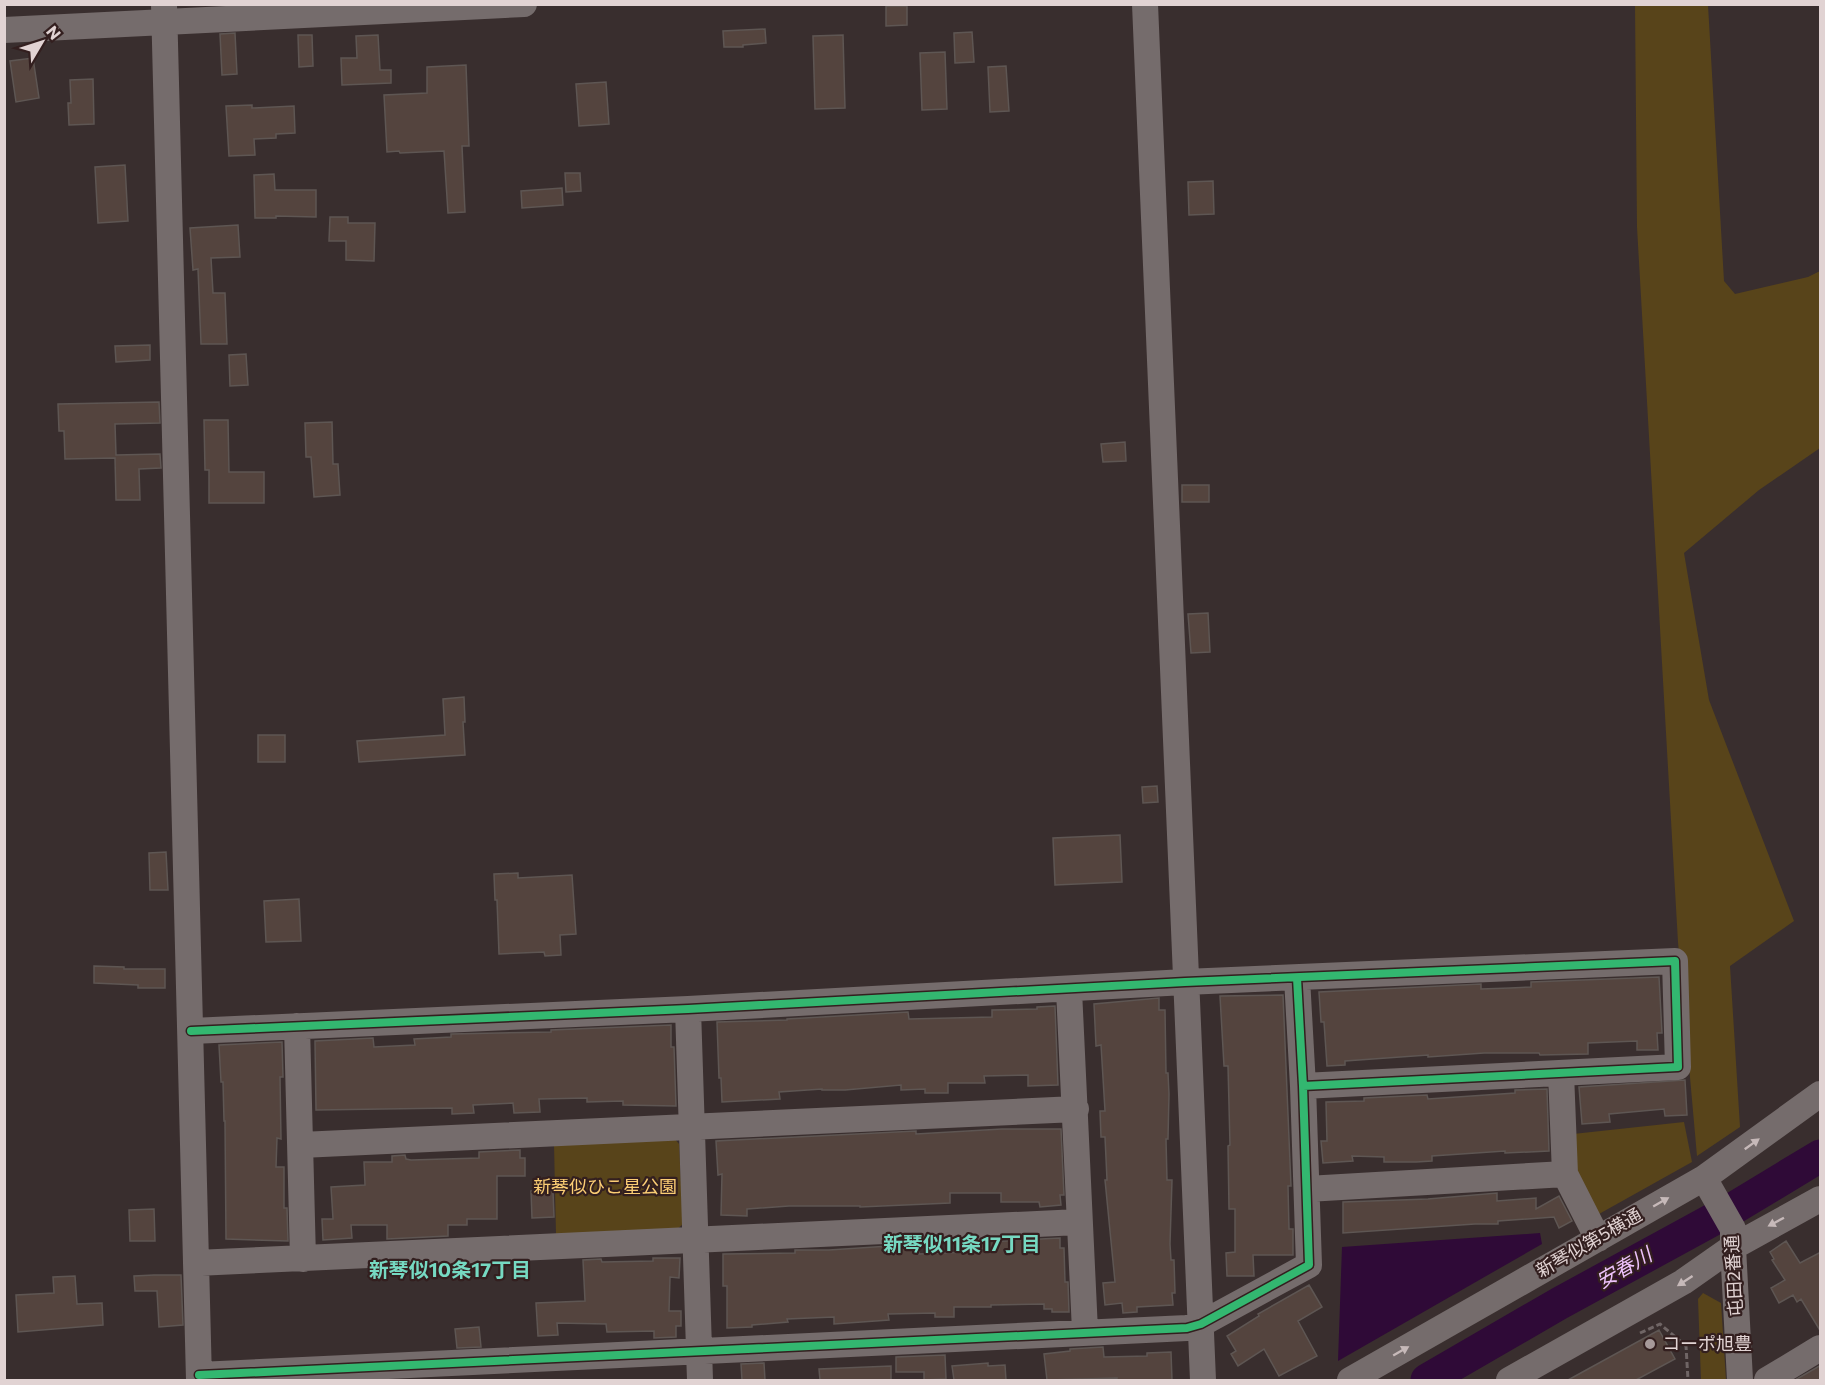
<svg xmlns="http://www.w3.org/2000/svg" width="1825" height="1385" viewBox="0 0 1825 1385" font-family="Commissioner,'Noto Sans JP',sans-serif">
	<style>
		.green { fill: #58441a }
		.water { fill: #2f0a37 }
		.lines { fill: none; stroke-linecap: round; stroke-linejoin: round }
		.river { stroke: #2f0a37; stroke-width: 33 }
		.building { fill: #54443e; stroke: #5e5653; stroke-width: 1.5 }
		.path { stroke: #6f6565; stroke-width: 3; stroke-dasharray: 6 3; stroke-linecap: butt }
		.minor { stroke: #756c6c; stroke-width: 26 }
		.cycleway-casing { stroke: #331f1f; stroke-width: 11 }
		.cycleway { stroke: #33b770; stroke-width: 8 }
		.oneway { fill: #c6b9b9 }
		.poi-dot { fill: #a69999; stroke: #331f1f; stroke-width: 2 }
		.labels { text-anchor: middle; stroke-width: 4.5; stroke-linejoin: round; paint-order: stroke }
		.park-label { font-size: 18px; fill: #fbcd74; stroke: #331f1f }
		.street-label { font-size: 18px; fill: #e1d3d3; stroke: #331f1f }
		.poi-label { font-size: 18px; fill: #e1d3d3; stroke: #331f1f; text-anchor: start }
		.neighbourhood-label { font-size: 20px; font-weight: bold; fill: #76d9c2; stroke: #331f1f }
		.water-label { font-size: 20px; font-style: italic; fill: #eec3fc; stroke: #331f1f }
	</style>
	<rect width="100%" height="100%" fill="#392e2e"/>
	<path class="green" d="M1635,5H1708L1724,281L1735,294L1808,277L1820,271V448L1759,490L1684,553L1709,700L1794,921L1730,966L1740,1127L1697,1156L1678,942L1637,227Z
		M1684,1122L1692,1162L1599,1214L1575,1167L1573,1134Z
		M674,1138L679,1144L683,1224L675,1231L556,1234L554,1144Z
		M1703,1293L1721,1303L1726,1380H1701L1698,1299Z"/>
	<path class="water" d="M1540,1233L1542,1244L1338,1361L1342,1247Z"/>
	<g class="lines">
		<path class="river" d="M1427,1380L1560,1303L1734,1208L1820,1156"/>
	</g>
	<path class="building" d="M886,6H907V25L886,26Z
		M765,29L766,43L743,45V47H724L723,31Z
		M972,32L974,62L955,63L954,33Z
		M235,33L237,74L222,75L220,34Z
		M298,35H312L313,66L299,67Z
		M378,35L380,70H391V83L342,85L341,58H357L356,36Z
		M843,35L845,108L815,109L813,36Z
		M945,52L947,109L922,110L920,53Z
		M33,58L39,98L16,102L10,61Z
		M466,65L469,146H462L465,212L448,213L444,151L400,153L399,151L387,152L384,95L427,93V67Z
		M1006,66L1009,111L990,112L988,67Z
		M93,79L94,124L69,125L68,103H71L70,80Z
		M606,82L609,124L579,126L576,84Z
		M252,105V108L294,106L295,133L276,134V138L254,139L255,155L229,156L226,106Z
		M125,165L128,221L98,223L95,167Z
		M565,173H580L581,191L566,192Z
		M274,174L275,190H316V217L276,216V218H255L254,175Z
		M1213,181L1214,214L1189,215L1188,182Z
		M562,188L563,205L522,208L521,191Z
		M330,217H348V223H375L374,261L346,260V241H329Z
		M238,225L240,257L211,258L213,293H225L227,344H201L198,269L193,270L190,228Z
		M150,345V360L116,362L115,346Z
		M246,354L248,385L230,386L229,355Z
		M159,402L160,423L115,424L116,455L160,454L161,468L139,469L140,500H116L115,458L65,459L64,431H59L58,404Z
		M204,420H228L229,472H264V503H209V470H205Z
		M332,422L333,464H338L340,495L314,497L311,457H306L305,423Z
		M1125,442L1126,461L1103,462L1101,444Z
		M1182,485H1209V502H1182Z
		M1208,613L1210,652L1191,653L1188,614Z
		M464,697L465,722H463L465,755L359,762L357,741L445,735L443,699Z
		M258,735H285V762H258Z
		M1157,786L1158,802L1143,803L1142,787Z
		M1120,835L1122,882L1055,885L1053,838Z
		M166,852L168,890H150L149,853Z
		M518,873V878L572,875L576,934L560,935L561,955L545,956L544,952L499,954L497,900H495L494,874Z
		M299,899L301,941L266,942L264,901Z
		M94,966L124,967V969H165V988H138V985L94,983Z
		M1659,977L1662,1033H1657L1658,1050H1637V1041L1588,1043V1054L1540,1055L1539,1053H1484L1428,1057V1055L1345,1061V1065L1327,1066L1324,1022H1321L1319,992L1481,984V989L1510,988L1531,987V982Z
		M1283,995L1291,1186H1288L1289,1229H1293V1255H1253L1254,1276H1227L1226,1253L1235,1252V1209H1229L1228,1146L1230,1145L1228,1066H1224L1220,996Z
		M1159,998V1010H1165L1166,1073H1168L1169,1094L1168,1139H1166L1167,1180H1172L1170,1244L1171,1260H1174L1175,1293H1172L1173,1305L1137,1307V1312L1123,1313L1122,1303L1105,1305L1103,1283L1115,1282L1105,1180H1107L1105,1137H1101L1100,1111H1105L1101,1045L1096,1046L1094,1004Z
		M1055,1006L1058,1085L1028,1086V1075L984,1076L985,1083H948V1093H925V1089L901,1090V1085L845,1090H822V1089L779,1092L780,1099L722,1102L721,1078H719L717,1022L787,1020V1019L908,1012L909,1019L992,1017V1010L1037,1009V1007Z
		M671,1025V1047H674L676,1106L623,1105V1101L587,1102V1098L539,1099L540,1112L514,1113L513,1103L473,1105L474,1113L452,1114V1108L316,1110L315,1041L373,1038L374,1047L415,1045L414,1039L451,1037V1034L551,1032V1030Z
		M282,1042L283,1077H280L281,1139L277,1138L276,1167H284V1208H287L288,1241L226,1239L225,1121H224L223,1082H221L219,1045Z
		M1685,1080L1687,1115L1665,1116L1664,1109L1609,1114L1610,1122L1582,1124L1579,1087Z
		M1547,1089L1549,1151L1505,1153V1151L1432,1156V1161L1416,1162H1384V1157L1352,1156L1353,1161L1323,1163L1321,1141H1327L1326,1102L1364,1101V1098L1427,1095L1428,1099L1515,1093V1090Z
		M1002,1129H1061L1064,1195H1060L1061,1205L1040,1207L1039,1202H1001V1193H950V1203L860,1207V1206H789L747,1209V1216L721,1215L722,1174L718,1175L716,1141L916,1131V1134Z
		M520,1150V1158H525V1176H497V1219H467V1225H448V1236L387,1239V1225H351L352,1238L323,1240L322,1219H333L331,1187L365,1185L364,1162H392V1156L405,1155L406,1159L411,1160L479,1158V1152Z
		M531,1191H553L554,1217L532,1218Z
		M1497,1193V1201L1536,1198V1209L1559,1196L1572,1221L1559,1228L1554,1217L1498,1221V1224H1475L1343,1233V1202L1428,1199Z
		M154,1209L155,1241H130L129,1210Z
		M1060,1238V1248H1064L1065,1282H1068L1069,1312H1052V1309H1044V1304L991,1305V1307H954V1317H935V1313L888,1314L889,1320L834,1324V1317L787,1319L788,1322L752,1325V1327L727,1328V1286H723V1254L795,1253V1250H829L919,1244V1254L967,1252V1243Z
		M1786,1241L1800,1263L1821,1252V1332L1801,1299L1797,1302L1793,1295L1779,1303L1771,1288L1785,1280L1772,1260L1774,1259L1770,1252Z
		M653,1258H680L679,1278L670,1277L669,1311H681V1326H676V1337L654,1338V1331L607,1332L606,1324L557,1323L558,1335L538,1336L536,1303L585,1301L583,1260L601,1259L602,1262L653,1261Z
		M154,1275H181L183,1325L159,1327L157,1291H135L134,1276Z
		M75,1276L77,1304L102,1303L103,1325L18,1332L16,1295L54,1293L53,1277Z
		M1309,1285L1322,1307L1298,1321L1317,1356L1279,1376L1264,1349L1238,1366L1231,1354L1236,1351L1227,1336L1259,1316L1258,1314Z
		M479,1327L481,1347L457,1348L455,1329Z
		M1659,1330L1675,1359L1636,1380H1568Z
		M1103,1347L1104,1357L1147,1356V1353L1171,1352L1172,1380H1117V1378L1047,1380L1044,1354L1070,1351V1349Z
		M945,1355L946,1379L924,1380V1372H896V1357Z
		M764,1363L765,1380H742L741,1364Z
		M988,1363V1366L1005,1365L1006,1380H954L952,1366Z
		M1821,1365V1380H1795Z
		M891,1366V1380H820L819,1369Z"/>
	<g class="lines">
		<path class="path" d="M1640,1333L1660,1324L1686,1346L1688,1380"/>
		<path class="minor" d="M164,4L199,1380
			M1145,4L1203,1380
			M4,30L524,4
			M1069,990L1085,1331
			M688,1009L700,1380
			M297,1026L303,1259
			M191,1031L688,1009L1185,982L1675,961L1678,1067L1303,1086
			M1561,1073L1565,1174L1598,1239
			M301,1145L1076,1109
			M1704,1178L1733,1229V1247L1740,1380
			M1307,1189L1565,1174
			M196,1263L1079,1222
			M199,1375L1187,1328L1201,1324L1309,1265L1303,1086L1297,978
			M1350,1380L1704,1178L1820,1094
			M1509,1380L1683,1282L1733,1247L1820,1199
			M1767,1380L1820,1348"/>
		<g class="cycleway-casing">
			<path id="cycleway" d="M191,1031L688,1009L1185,982L1675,961L1678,1067L1303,1086
				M199,1375L1187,1328L1201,1324L1309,1265L1303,1086L1297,978"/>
		</g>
		<use href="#cycleway" class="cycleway"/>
	</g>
	<defs><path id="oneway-solid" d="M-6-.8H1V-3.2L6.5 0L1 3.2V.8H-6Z" transform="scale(1.5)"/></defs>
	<g class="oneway">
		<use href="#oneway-solid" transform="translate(1752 1144) rotate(-36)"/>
		<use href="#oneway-solid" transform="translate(1661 1202) rotate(-30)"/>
		<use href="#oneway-solid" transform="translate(1776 1222) rotate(152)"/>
		<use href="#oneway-solid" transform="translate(1685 1281) rotate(147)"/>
		<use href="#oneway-solid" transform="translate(1401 1351) rotate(-30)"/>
	</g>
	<circle class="poi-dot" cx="1650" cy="1344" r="6"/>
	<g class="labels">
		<g class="park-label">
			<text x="605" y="1193">新琴似ひこ星公園</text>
		</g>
		<g class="street-label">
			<text transform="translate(1589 1243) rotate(-30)" y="6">新琴似第5横通</text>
			<text transform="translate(1734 1276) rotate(-93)" y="6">屯田2番通</text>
		</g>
		<g class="poi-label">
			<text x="1662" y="1350">コーポ旭豊</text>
		</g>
		<g class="neighbourhood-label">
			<text x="962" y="1251">新琴似11条17丁目</text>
			<text x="450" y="1277">新琴似10条17丁目</text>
		</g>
		<g class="water-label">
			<text transform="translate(1624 1268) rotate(-30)" y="7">安春川</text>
		</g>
	</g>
	<rect width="1825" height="1385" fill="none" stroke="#e1d3d3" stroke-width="12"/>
	<g transform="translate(42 42) rotate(51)" stroke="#331f1f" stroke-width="4.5" paint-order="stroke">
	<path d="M0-4.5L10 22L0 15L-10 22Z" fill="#e1d3d3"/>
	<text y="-9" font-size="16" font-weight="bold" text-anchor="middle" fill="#e1d3d3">N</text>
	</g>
</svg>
